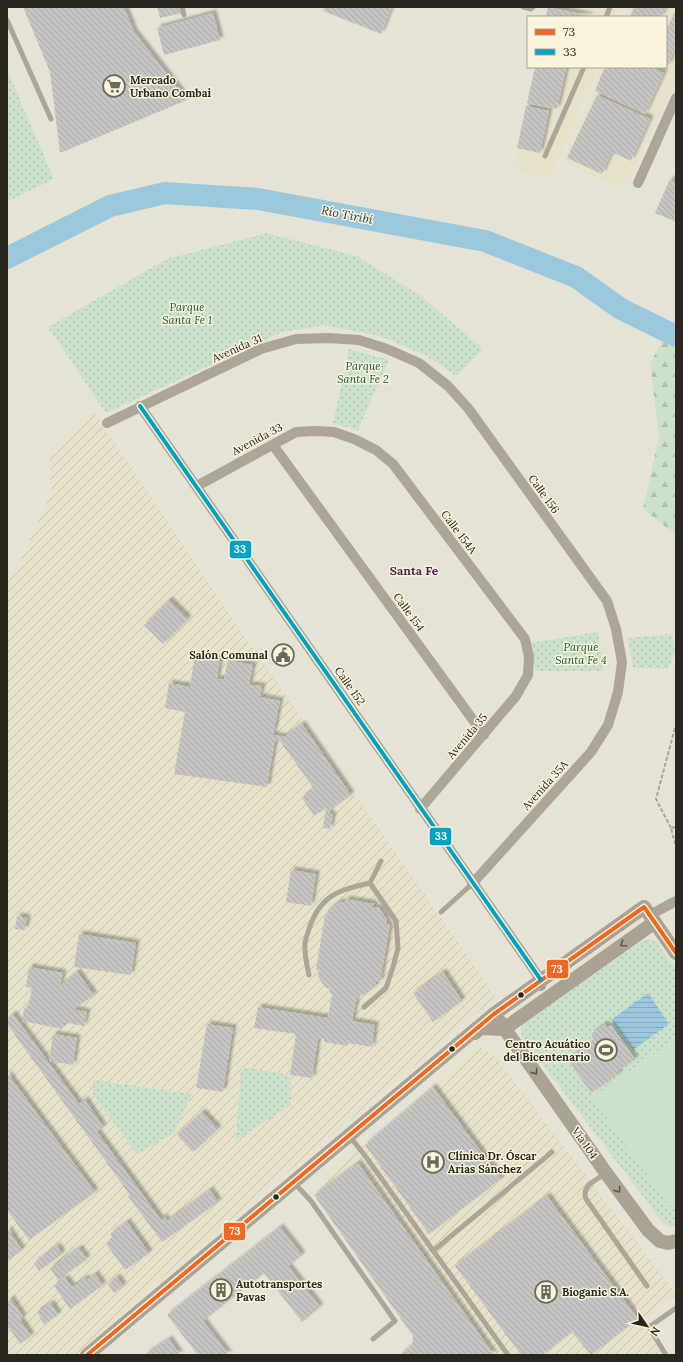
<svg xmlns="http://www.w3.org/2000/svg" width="683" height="1362" viewBox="0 0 683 1362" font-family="Lora,serif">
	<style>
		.built { fill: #e6e1c9 }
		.industrial { fill: url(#industrial-furrows) }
		.grass { fill: url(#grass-dots) }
		.forest { fill: url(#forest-firs) }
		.pitch { fill: #cce1cb }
		.water { fill: url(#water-rules) }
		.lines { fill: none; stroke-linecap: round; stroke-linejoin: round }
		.river { stroke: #9bc8dc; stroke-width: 22 }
		.building { fill: url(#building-back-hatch); filter: url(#shadow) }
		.path { stroke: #aaa599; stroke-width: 2; stroke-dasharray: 4 2; stroke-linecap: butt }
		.lane { stroke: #ada597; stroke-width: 5 }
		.street { stroke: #ada597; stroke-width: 10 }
		.secondary { stroke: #aaa292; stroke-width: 14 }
		.bus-1-casing { stroke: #f9f4db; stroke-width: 7 }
		.bus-2-casing { stroke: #f9f4db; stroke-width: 7 }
		.bus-1 { stroke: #f26522; stroke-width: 4 }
		.bus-2 { stroke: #02a2c5; stroke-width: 4 }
		.oneway { stroke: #5d584c }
		.bus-dot { fill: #29271e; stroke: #f9f4db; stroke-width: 1.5 }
		.labels { text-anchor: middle; stroke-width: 3; stroke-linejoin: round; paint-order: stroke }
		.poi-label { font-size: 11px; font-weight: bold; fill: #29271e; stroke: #f9f4db; text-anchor: start }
		.park-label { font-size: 11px; font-style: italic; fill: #115632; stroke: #f9f4db }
		.street-label { font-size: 11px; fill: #29271e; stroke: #f9f4db }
		.water-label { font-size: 12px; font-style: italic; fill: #153342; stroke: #f9f4db }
		.neighbourhood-label { font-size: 12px; font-weight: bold; fill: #542252; stroke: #f9f4db }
		.line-badge { stroke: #f9f4db; stroke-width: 1.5 }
		.badge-label { font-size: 11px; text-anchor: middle; font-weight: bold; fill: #fff }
	</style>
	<defs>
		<pattern id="industrial-furrows" width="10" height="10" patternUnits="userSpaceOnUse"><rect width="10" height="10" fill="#e6e1c9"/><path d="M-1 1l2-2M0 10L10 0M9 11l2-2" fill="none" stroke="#c5c1ac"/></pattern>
		<pattern id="grass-dots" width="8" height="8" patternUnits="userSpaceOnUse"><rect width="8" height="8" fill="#cce1cb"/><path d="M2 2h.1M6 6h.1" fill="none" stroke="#afc1ae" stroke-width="1.8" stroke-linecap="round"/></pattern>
		<pattern id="forest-firs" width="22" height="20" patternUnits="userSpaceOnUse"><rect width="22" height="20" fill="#cce1cb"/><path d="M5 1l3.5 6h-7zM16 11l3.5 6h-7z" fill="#afc1ae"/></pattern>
		<pattern id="water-rules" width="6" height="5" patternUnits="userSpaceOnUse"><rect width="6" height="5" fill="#9bc8dc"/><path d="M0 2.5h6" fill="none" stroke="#86acbc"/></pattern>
		<pattern id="building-back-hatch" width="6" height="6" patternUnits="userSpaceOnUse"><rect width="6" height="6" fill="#c6c5c3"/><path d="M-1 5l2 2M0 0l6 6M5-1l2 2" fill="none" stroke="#aaa9a7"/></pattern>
		<filter id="shadow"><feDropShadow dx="3.5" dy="-3.5" stdDeviation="1" flood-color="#0004"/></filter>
	</defs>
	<rect width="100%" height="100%" fill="#e5e3d5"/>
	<path class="built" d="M548,7H624L619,17H545Z
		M629,7H676V79L625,189L563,163L603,67H666V17H625Z
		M535,67H598L549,181L513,167Z"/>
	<path class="industrial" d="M93,411L227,611L496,997L164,1276L79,1355H7V577L18,566L51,494L49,451Z
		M481,1047L493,1054L676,1293V1295L642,1320L665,1355H449L450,1354L323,1180L365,1145L429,1234L501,1180L433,1087L473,1050Z"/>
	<path class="grass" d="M7,70L54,179L7,202Z
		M266,233L357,256L421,296L483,349L457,376L425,355L380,336L324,325L282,332L106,413L48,327L167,259Z
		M349,349L389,360L358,430L333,423Z
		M598,632L603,671H535L531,643Z
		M672,634L675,653L668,669L633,668L628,638Z
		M645,939L653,940L658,944L676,969V1225L671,1227L664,1224L523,1039C520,1032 520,1028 525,1021Z
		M241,1067L290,1075L291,1105L236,1140Z
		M93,1080L192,1094L174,1133L137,1154L93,1095Z"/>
	<path class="forest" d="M676,317V535L643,509L659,437L650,363Z"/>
	<path class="pitch" d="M676,1038V1203L670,1207L592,1098Z"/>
	<path class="water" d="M648,993L669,1024L633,1050L611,1020Z"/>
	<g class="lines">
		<path class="river" d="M7,258L110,206L165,193L258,199L485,241L576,277L621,309L676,336"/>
	</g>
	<path class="building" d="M23,7H124L134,32L187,100L60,153L50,72Z
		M157,7H181L182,13L160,18Z
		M325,7H392L381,34L323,11Z
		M548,7L590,16V17H546Z
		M634,7H666L661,17H630Z
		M676,9V47L668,66L666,65V31Z
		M213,13L220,40L164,55L157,28Z
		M535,67H556L566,69L557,109L527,103Z
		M605,67H650L664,73L645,114L595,91Z
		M597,95L650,119L631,161L612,152L602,174L567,158Z
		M526,106L549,111L540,153L517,148Z
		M670,179L676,182V222L655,213Z
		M169,600L188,619L163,644L144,625Z
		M195,655L220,659L217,679H224L228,660L253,665L249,685L262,686L260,697L280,701L273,735L284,737L302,724L351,795L330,810L329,814L333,815L330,829L323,828L326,808L314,816L302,798L314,789L280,741L275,740L267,787L174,774L185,712L165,708L169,683L190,687Z
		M291,870L316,874L311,906L286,902Z
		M346,899L374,904L373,907L379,908L387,920L386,924L390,925L380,982L376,981V986L364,995L360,994L359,998L357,997L352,1021L375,1025L372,1047L348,1043V1046L324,1042V1039L318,1038L312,1078L290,1075L296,1034L254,1028L258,1007L328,1018L332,994L330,993V989L326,988L318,977L319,971L316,970L325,915H327L328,910L339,902L345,903Z
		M17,916L27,918L25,930L15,929Z
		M79,934L136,943L131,975L74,967Z
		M29,967L63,973L60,986L77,972L94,995L75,1008L76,1010L87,1012L84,1026L63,1022L62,1029L22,1021L24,1009L28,1007L32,988L26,987Z
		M443,972L462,1001L433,1022L413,993Z
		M13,1014L79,1104L85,1100L103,1127L97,1132L161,1220L164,1217L167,1221L210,1190L218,1202L162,1242L128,1196L130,1195L7,1024V1019Z
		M207,1024L233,1028L223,1092L196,1088Z
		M605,1024L608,1027L611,1025L635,1059L617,1072L619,1074L591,1093L568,1060L595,1041L591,1034Z
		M53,1034L77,1038L73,1065L49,1061Z
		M7,1073L95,1192L29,1240L7,1210Z
		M433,1087L501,1179L429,1234L365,1145Z
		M202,1112L218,1129L193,1152L177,1135Z
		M358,1163L494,1355H400L412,1345L413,1336L314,1195Z
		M547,1196L638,1319L591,1355L572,1332L542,1355H521L455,1266Z
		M127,1222L149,1253L125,1270L106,1244L113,1238L110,1234Z
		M280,1227L302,1255L288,1266L320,1307L302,1322L264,1273L203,1321L229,1355H198L167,1315Z
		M7,1228L22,1250L7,1261Z
		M57,1246L62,1254L39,1271L34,1263Z
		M79,1248L87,1259L58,1280L50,1268Z
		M95,1274L103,1285L70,1309L54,1286L65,1278L72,1287L85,1278L87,1280Z
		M117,1277L123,1286L114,1293L108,1284Z
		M11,1299L23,1317L20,1320L31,1336L20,1344L9,1328L7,1329V1302Z
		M51,1303L58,1315L44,1324L37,1312Z
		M169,1339L180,1355H144Z"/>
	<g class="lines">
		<path class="path" d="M676,827L671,828L676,847
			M671,828L656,799L676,724"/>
		<path class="lane" d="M182,7L184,15
			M523,7L531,9L533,7
			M606,17L610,7
			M7,20L51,119
			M545,156L584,67
			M441,912L472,884
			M309,975C307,965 304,954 305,944C305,939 308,934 309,929C320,895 339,890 370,883
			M364,1007L386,988L393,967L398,948L396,921L370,883L381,861
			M351,1138L366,1157L508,1355
			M605,1174C596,1180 581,1186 586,1199L647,1286
			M297,1186L311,1201L395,1321L373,1339
			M433,1251L552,1152
			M666,1355L649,1327L676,1308"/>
		<path class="street" d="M638,183L676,98
			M140,406L541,980V986
			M107,423L261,349L296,339L328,338L359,340L387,349L419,363L448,386L468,408L607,601L616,629L622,662L618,692L608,725L591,752L472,884
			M273,445L484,735
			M197,486L296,432L316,431L334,432L354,439L376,450L393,464L525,639L529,657L528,675L516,696L420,809
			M650,915L676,901"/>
		<path class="secondary" d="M500,1022L606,1173L648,1230L660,1241L668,1243L676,1241
			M475,1033L480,1028L504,1029L655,922
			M87,1355L494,1014L644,907L676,953"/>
		<g class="bus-1-casing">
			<path id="bus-1" d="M87,1355L494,1014L644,907L676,953"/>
		</g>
		<g class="bus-2-casing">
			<path id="bus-2" d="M140,406L541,980"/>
		</g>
		<use href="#bus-1" class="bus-1"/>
		<use href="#bus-2" class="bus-2"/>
	</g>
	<defs><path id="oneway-chevron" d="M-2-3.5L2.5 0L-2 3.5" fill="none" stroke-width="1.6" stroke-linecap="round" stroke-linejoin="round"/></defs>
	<g class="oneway">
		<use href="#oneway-chevron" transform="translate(623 944) rotate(145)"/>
		<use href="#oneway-chevron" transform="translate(535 1072) rotate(55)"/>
		<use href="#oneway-chevron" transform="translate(618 1190) rotate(54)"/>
	</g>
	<defs>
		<g id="supermarket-ring" transform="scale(1.15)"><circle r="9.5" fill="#f9f4db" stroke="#6b695e" stroke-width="1.5"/><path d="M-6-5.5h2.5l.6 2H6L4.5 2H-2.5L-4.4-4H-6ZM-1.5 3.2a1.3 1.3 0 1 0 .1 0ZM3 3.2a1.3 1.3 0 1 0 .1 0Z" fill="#6b695e"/></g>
		<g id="civic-ring" transform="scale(1.15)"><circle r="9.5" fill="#f9f4db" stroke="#6b695e" stroke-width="1.5"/><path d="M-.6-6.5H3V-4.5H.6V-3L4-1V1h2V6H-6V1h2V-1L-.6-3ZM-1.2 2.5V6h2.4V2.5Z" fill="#6b695e"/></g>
		<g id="stadium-ring" transform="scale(1.15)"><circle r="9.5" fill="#f9f4db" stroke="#6b695e" stroke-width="1.5"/><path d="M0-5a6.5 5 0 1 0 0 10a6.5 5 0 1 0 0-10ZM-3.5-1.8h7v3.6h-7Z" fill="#6b695e"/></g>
		<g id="hospital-ring" transform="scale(1.15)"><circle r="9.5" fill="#f9f4db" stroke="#6b695e" stroke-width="1.5"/><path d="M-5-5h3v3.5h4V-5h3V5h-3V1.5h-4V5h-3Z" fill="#6b695e"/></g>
		<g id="building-ring" transform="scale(1.15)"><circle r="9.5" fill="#f9f4db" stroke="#6b695e" stroke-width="1.5"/><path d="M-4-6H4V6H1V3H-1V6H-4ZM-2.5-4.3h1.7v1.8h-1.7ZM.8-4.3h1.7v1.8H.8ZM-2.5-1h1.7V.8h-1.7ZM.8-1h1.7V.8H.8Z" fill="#6b695e"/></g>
	</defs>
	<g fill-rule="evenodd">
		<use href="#supermarket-ring" x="114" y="86"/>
		<use href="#civic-ring" x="283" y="655"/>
		<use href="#stadium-ring" x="606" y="1050"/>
		<use href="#hospital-ring" x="433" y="1162"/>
		<use href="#building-ring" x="221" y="1290"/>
		<use href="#building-ring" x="546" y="1292"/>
	</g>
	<g class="bus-dot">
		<circle cx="521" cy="995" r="3.5"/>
		<circle cx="452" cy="1049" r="3.5"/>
		<circle cx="276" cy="1197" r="3.5"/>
	</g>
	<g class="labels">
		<g class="poi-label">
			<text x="130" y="84">Mercado<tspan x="130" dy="13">Urbano Combai</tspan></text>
			<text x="268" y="659" text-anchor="end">Salón Comunal</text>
			<text x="590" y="1048" text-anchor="end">Centro Acuático<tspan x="590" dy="13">del Bicentenario</tspan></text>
			<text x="448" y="1160">Clínica Dr. Óscar<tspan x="448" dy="13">Arias Sánchez</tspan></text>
			<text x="236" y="1288">Autotransportes<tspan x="236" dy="13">Pavas</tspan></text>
			<text x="562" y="1296">Bioganic S.A.</text>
		</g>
		<g class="park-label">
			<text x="187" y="311">Parque<tspan x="187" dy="13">Santa Fe 1</tspan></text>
			<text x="363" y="370">Parque<tspan x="363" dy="13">Santa Fe 2</tspan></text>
			<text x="581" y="651">Parque<tspan x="581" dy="13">Santa Fe 4</tspan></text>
		</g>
		<g class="street-label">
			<text transform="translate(237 348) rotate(-24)" y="4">Avenida 31</text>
			<text transform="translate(257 439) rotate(-28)" y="4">Avenida 33</text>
			<text transform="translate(544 494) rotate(54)" y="4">Calle 156</text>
			<text transform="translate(459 532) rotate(53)" y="4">Calle 154A</text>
			<text transform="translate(409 612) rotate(54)" y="4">Calle 154</text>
			<text transform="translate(350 686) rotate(55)" y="4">Calle 152</text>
			<text transform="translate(467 736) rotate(-50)" y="4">Avenida 35</text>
			<text transform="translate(545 785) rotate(-48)" y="4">Avenida 35A</text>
			<text transform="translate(585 1143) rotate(55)" y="4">Vía 104</text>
		</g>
		<g class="water-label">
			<text transform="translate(347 215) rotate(11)" y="4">Río Tiribí</text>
		</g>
		<g class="neighbourhood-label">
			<text x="414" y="575">Santa Fe</text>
		</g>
	</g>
	<g class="line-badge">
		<rect x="229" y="540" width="23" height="19" rx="4" fill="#02a2c5"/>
		<rect x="429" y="827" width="23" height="19" rx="4" fill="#02a2c5"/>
		<rect x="546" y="959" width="23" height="20" rx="4" fill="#f26522"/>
		<rect x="223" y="1222" width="23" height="19" rx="4" fill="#f26522"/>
	</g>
	<g class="badge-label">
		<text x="240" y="553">33</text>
		<text x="441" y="840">33</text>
		<text x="557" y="973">73</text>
		<text x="235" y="1235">73</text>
	</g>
	<rect width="683" height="1362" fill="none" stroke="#29271e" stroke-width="16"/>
	<rect x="527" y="16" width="140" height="52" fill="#f9f4db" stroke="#a6a28f"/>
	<rect x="535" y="29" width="20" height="6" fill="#f26522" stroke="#a6a28f"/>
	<text x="563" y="36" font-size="12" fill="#29271e">73</text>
	<rect x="535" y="49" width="20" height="6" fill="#02a2c5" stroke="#a6a28f"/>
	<text x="563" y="56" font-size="12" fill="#29271e">33</text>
	<g transform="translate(647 1326) rotate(124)" stroke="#f9f4db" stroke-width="3" paint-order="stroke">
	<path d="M0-3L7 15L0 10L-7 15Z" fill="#29271e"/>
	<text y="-6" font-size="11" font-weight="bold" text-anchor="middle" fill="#29271e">N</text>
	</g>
</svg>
